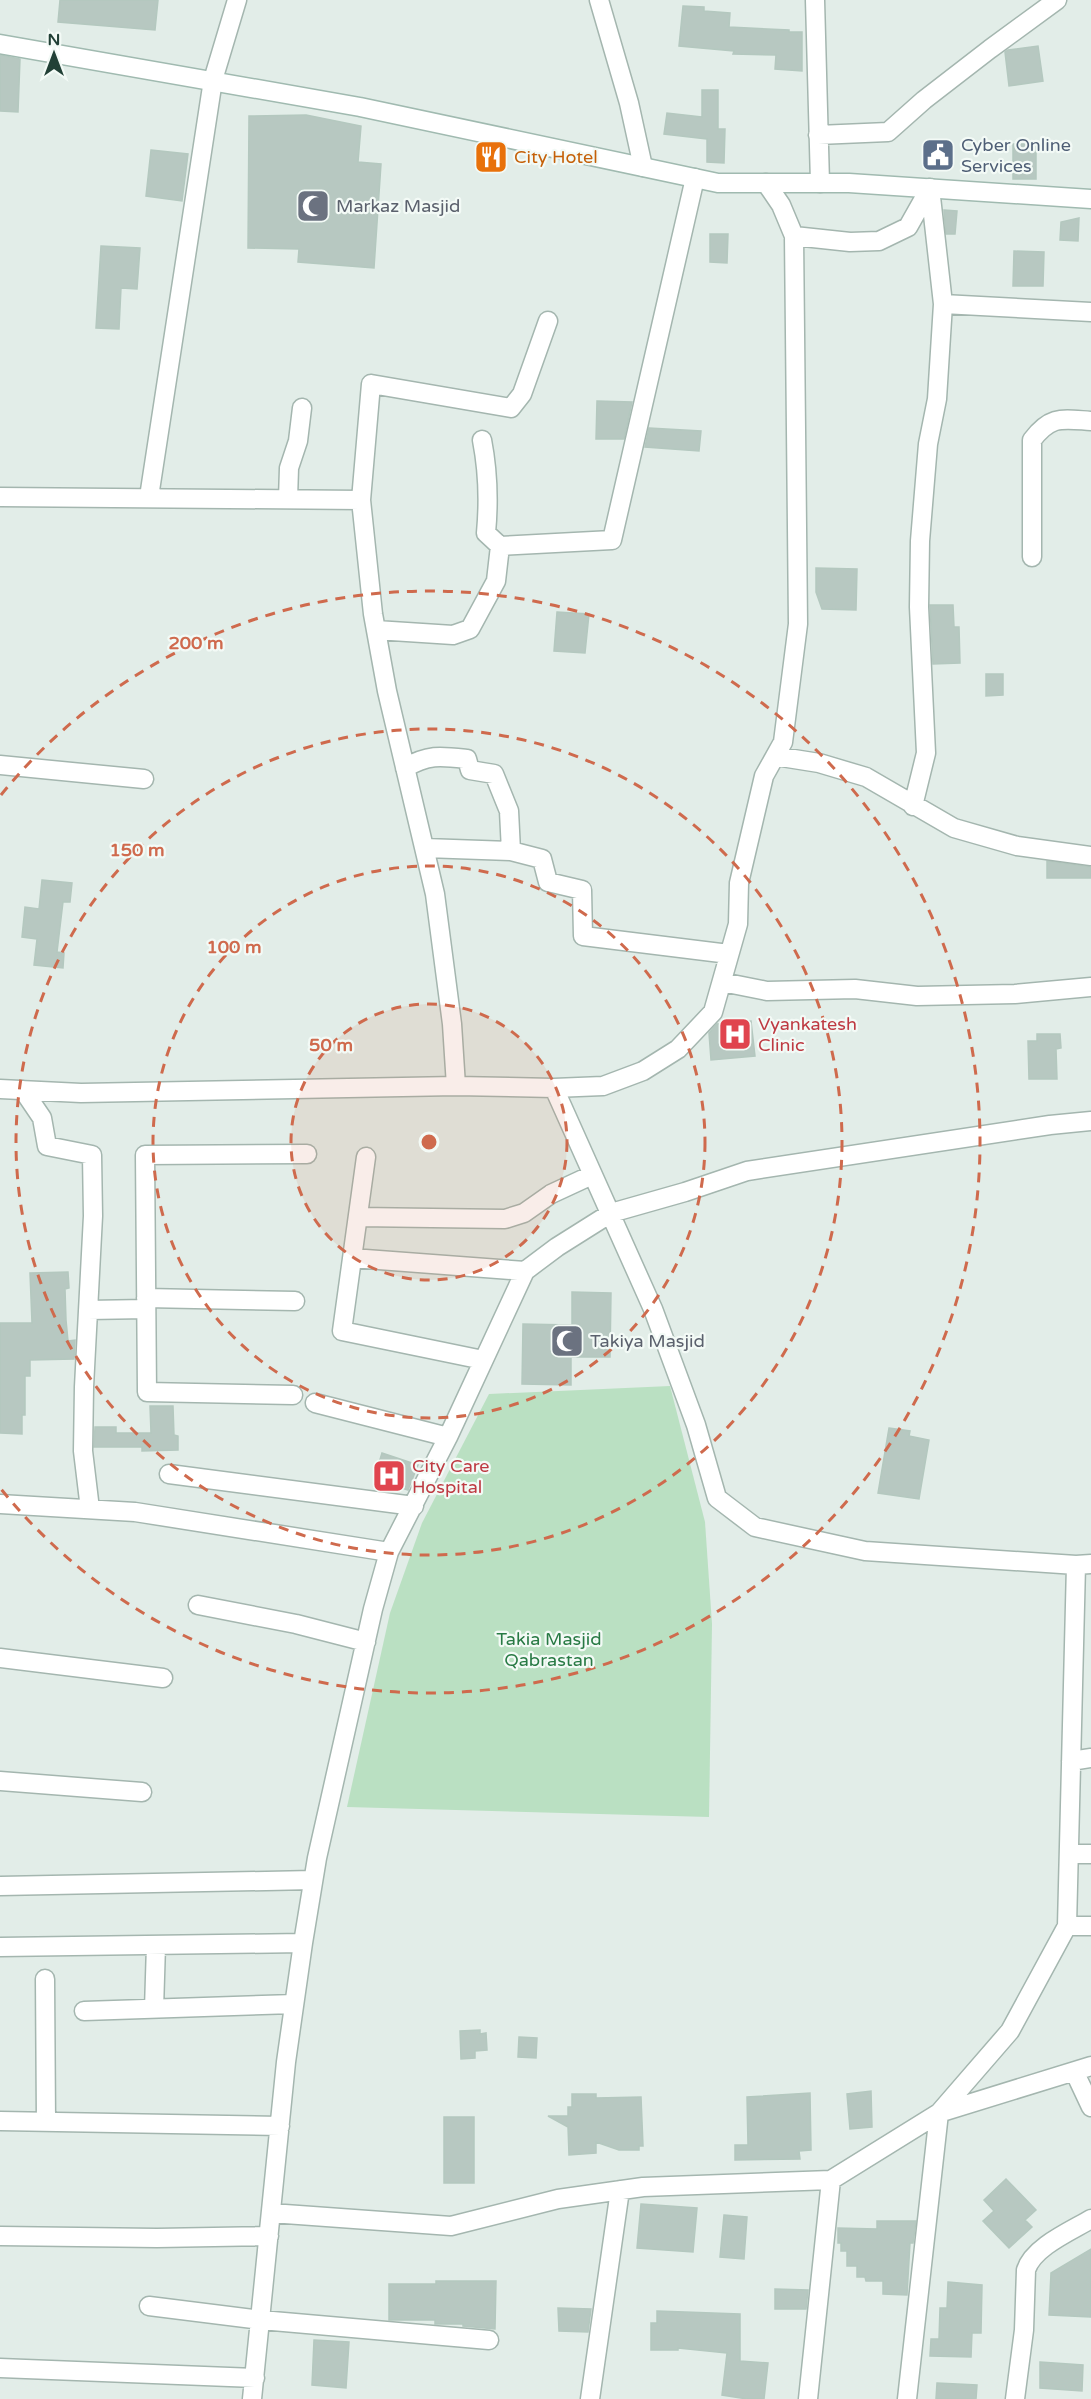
<svg xmlns="http://www.w3.org/2000/svg" width="1091" height="2399" viewBox="0 0 1091 2399" font-family="'Varela Round',sans-serif">
	<style>
		.green { fill: #bae0c2 }
		.building { fill: #b7c8c1; stroke: #b4c8bf; stroke-width: 1.5 }
		.lines { fill: none; stroke-linecap: round; stroke-linejoin: round }
		.street-casing { stroke: #a4b6af; stroke-width: 21 }
		.secondary-casing { stroke: #a0bab0; stroke-width: 21 }
		.street { stroke: #fff; stroke-width: 18 }
		.secondary { stroke: #fff; stroke-width: 18 }
		.ring { fill: none; stroke: #cf6a4d; stroke-width: 3; stroke-dasharray: 10 8 }
		.labels { text-anchor: middle; stroke-width: 4.5; stroke-linejoin: round; paint-order: stroke }
		.service-label { font-size: 18px; fill: #4e5e75; stroke: #f3faf6; text-anchor: start }
		.food-label { font-size: 18px; fill: #c56008; stroke: #f3faf6; text-anchor: start }
		.worship-label { font-size: 18px; fill: #5b616d; stroke: #f3faf6; text-anchor: start }
		.health-label { font-size: 18px; fill: #be3a42; stroke: #f3faf6; text-anchor: start }
		.park-label { font-size: 18px; fill: #287a44; stroke: #f3faf6 }
		.centre { fill: #cf6a4d; stroke: #f3faf6; stroke-width: 3 }
		.ring-label { font-size: 18px; text-anchor: middle; font-weight: bold; fill: #cf6a4d; stroke: #f3faf6; stroke-width: 4.5; stroke-linejoin: round; paint-order: stroke }
	</style>
	<rect width="100%" height="100%" fill="#e2ede8"/>
	<path class="green" d="M670,1386L705,1522L712,1624L709,1817L347,1807L390,1613L422,1523L489,1394Z"/>
	<path class="building" d="M60,0H158L155,30L58,22Z
		M683,6L704,7V11L730,13L729,27L789,30V32H802V71L775,69L776,55L733,54L734,51L679,46Z
		M1038,46L1043,81L1009,86L1005,52L1008,50Z
		M0,55L20,59L18,112L0,111Z
		M702,90H718V129H725L724,163L707,162V139L664,134L667,113L702,117Z
		M306,115L361,126L358,162L381,164L374,268L298,262L299,249L248,248L249,116Z
		M1013,144H1036V179H1013Z
		M151,150L188,154L182,201L146,196Z
		M944,210L957,211L955,234H946Z
		M1079,218L1078,241L1060,240L1061,222Z
		M710,234H728L727,263L710,262Z
		M101,246L140,248L137,289L121,288L119,329L96,328Z
		M1014,251L1044,252L1043,286H1013Z
		M597,401L632,402L624,439H596Z
		M649,428L701,431L699,451L645,447Z
		M816,568L857,569L856,610L822,609L816,592Z
		M930,605H953L954,627H959L960,663L933,664Z
		M557,612L589,614L585,653L554,651Z
		M986,674H1003V695L986,696Z
		M1047,861L1091,867V878H1047Z
		M42,880L72,883L70,902H63L57,952L64,953L63,968L34,965L37,939L22,937L25,907L39,909Z
		M751,1021L755,1056L711,1060L709,1033L717,1024Z
		M1037,1034H1060L1061,1048L1056,1049L1057,1079H1029L1028,1041H1037Z
		M68,1272L69,1288L65,1289L66,1320L68,1341L75,1340L74,1359L30,1360V1376H25V1415H22V1434L0,1433V1323H32L30,1273Z
		M572,1292L611,1293L610,1357H571V1385L522,1384L523,1324L572,1325Z
		M150,1406H173L174,1435L178,1436V1450L142,1451V1447H94L95,1427H116V1433H151Z
		M889,1428L910,1431L909,1436L929,1440L919,1499L878,1493Z
		M382,1453L418,1465L408,1490L374,1479Z
		M480,2030V2034L486,2033L487,2050L475,2051V2058L461,2059L460,2031Z
		M519,2037L537,2038L536,2058L518,2057Z
		M871,2091L872,2127L850,2129L847,2094Z
		M810,2093L811,2150L799,2151L800,2159L735,2160V2145H748L747,2097Z
		M572,2094H596V2098L641,2097L643,2146H639V2150H619L596,2142V2153L569,2155L568,2127L548,2116H568V2107H572Z
		M444,2117H474V2183H444Z
		M1006,2179L1036,2210L1025,2220L1032,2227L1009,2248L983,2221L994,2211L984,2200Z
		M641,2204L697,2208L693,2252L637,2248Z
		M724,2215L747,2217L744,2259L720,2257Z
		M877,2221H916L913,2243H910L907,2295L883,2294V2281H866L865,2277H857V2266H847V2251H841V2243H838V2228L877,2229Z
		M1091,2249V2317L1049,2315L1051,2273Z
		M436,2281H496L495,2329L463,2326V2324H435V2320H389V2284H436Z
		M948,2282L982,2285L981,2333H972L971,2357L930,2356L931,2339H939L940,2308H947Z
		M775,2289L808,2290L806,2309H775Z
		M558,2308L591,2309L588,2332L559,2331Z
		M657,2311L740,2314V2361L768,2363L764,2399H747L722,2395L727,2353L678,2348V2350H651V2323H657Z
		M314,2340L349,2342L346,2388L312,2385Z
		M1040,2362L1083,2365L1082,2391L1040,2388Z
		M937,2383L977,2385L976,2399H936Z"/>
	<g class="lines">
		<g class="street-casing">
			<path id="street" d="M599,0L629,103L643,167
				M815,0L820,183
				M818,135L888,132L924,100L990,49L1057,0
				M766,183L781,205L794,236
				M943,304L1091,312
				M0,497L361,500L373,614L387,691L435,894L452,1024L456,1086
				M149,497L213,80L237,0
				M288,499L289,468L298,441L302,408
				M361,500L371,384L511,408L522,394L548,321
				M500,546L612,540L695,178
				M1032,557V440C1051,415 1062,419 1091,421
				M376,630L453,635L470,629L496,581L500,546L486,533C489,501 488,471 482,440
				M775,756L819,763L866,777L954,828L1017,846L1091,856
				M0,765L144,779
				M405,768C428,754 441,756 467,759L470,770L494,774L509,811L511,851L542,859L548,882L582,890L583,936L729,954
				M913,806L926,753L919,607L920,541L928,444L937,399L943,304L930,188
				M425,848L511,851
				M722,982L767,991L855,989L917,996L1015,994L1091,987
				M554,1088L653,1309L696,1425L717,1498L755,1527L865,1551L1076,1565L1091,1564
				M0,1089L81,1093L456,1086L554,1088L603,1086L643,1071L678,1049L713,1012L738,924L739,883L764,776L783,742L798,624L794,236L850,242L879,241L908,227L930,188
				M23,1090L42,1118L47,1146L92,1155L93,1216L84,1387L83,1451L90,1509
				M366,1157L342,1331L483,1360
				M359,1217L505,1219L524,1213L551,1194L592,1175
				M352,1258L525,1271
				M146,1298L295,1301
				M88,1310L146,1309
				M293,1395L147,1392L145,1155L307,1154
				M315,1403L448,1437
				M169,1474L414,1506
				M0,1504L135,1512L389,1552
				M198,1605L296,1624L366,1642
				M0,1658L163,1678
				M1071,1761L1091,1758
				M0,1781L142,1792
				M1069,1854H1091
				M0,1886L313,1880
				M1067,1926H1091
				M0,1947L303,1943
				M45,1979L46,2122
				M154,2009L156,1945
				M84,2011L294,2004
				M1075,2073L1091,2107
				M0,2121L280,2126
				M271,2213L451,2226L558,2199L643,2187L831,2180L939,2113L1010,2031L1067,1926L1076,1565
				M0,2236L157,2238L269,2236
				M149,2306L261,2320L489,2340
				M0,2368L255,2378
				M252,2399L286,2062L303,1943L317,1858L373,1609L389,1552L448,1437L525,1271L557,1247L611,1213L685,1192L747,1171L1050,1125L1091,1121
				M590,2399L620,2190
				M808,2399L831,2180
				M907,2399L939,2113L1091,2066
				M1015,2399L1024,2330L1026,2270C1033,2247 1071,2231 1091,2219"/>
		</g>
		<g class="secondary-casing">
			<path id="secondary" d="M0,44L360,107L718,183H849L1091,199"/>
		</g>
		<use href="#street" class="street"/>
		<use href="#secondary" class="secondary"/>
	</g>
	<circle cx="429" cy="1142" r="138" fill="#cf6a4d" fill-opacity=".12"/>
	<g class="ring">
		<circle cx="429" cy="1142" r="138"/>
		<circle cx="429" cy="1142" r="276"/>
		<circle cx="429" cy="1142" r="413"/>
		<path d="M1 795A551 551 0 1 1 1 1489"/>
	</g>
	<defs>
		<g id="civic-square" transform="scale(1.725)"><rect x="-9" y="-9" width="18" height="18" rx="4" fill="#5c6f8a" stroke="#f3faf6"/><path d="M-.6-6.5H3V-4.5H.6V-3L4-1V1h2V6H-6V1h2V-1L-.6-3ZM-1.2 2.5V6h2.4V2.5Z" fill="#fff"/></g>
		<g id="restaurant-square" transform="scale(1.725)"><rect x="-9" y="-9" width="18" height="18" rx="4" fill="#e8710a" stroke="#f3faf6"/><path d="M-5-6h1v4h1v-4h1v4h1v-4h1v5L-1.5 .5V6h-2V.5L-5-1ZM5-6V6H3V1.5H1.5Q1.5-4 5-6Z" fill="#fff"/></g>
		<g id="mosque-square" transform="scale(1.725)"><rect x="-9" y="-9" width="18" height="18" rx="4" fill="#6b7280" stroke="#f3faf6"/><path d="M3.5-4.9A6 6 0 1 0 3.5 4.9A5 5 0 1 1 3.5-4.9Z" fill="#fff"/></g>
		<g id="hospital-square" transform="scale(1.725)"><rect x="-9" y="-9" width="18" height="18" rx="4" fill="#e0444e" stroke="#f3faf6"/><path d="M-5-5h3v3.5h4V-5h3V5h-3V1.5h-4V5h-3Z" fill="#fff"/></g>
	</defs>
	<g fill-rule="evenodd">
		<use href="#civic-square" x="938" y="155"/>
		<use href="#restaurant-square" x="491" y="157"/>
		<use href="#mosque-square" x="313" y="206"/>
		<use href="#hospital-square" x="735" y="1034"/>
		<use href="#mosque-square" x="567" y="1341"/>
		<use href="#hospital-square" x="389" y="1476"/>
	</g>
	<g class="labels">
		<g class="service-label">
			<text x="961" y="151">Cyber Online<tspan x="961" dy="21">Services</tspan></text>
		</g>
		<g class="food-label">
			<text x="514" y="163">City Hotel</text>
		</g>
		<g class="worship-label">
			<text x="336" y="212">Markaz Masjid</text>
			<text x="590" y="1347">Takiya Masjid</text>
		</g>
		<g class="health-label">
			<text x="758" y="1030">Vyankatesh<tspan x="758" dy="21">Clinic</tspan></text>
			<text x="412" y="1472">City Care<tspan x="412" dy="21">Hospital</tspan></text>
		</g>
		<g class="park-label">
			<text x="549" y="1645">Takia Masjid<tspan x="549" dy="21">Qabrastan</tspan></text>
		</g>
	</g>
	<circle cx="429" cy="1142" r="9" class="centre"/>
	<g class="ring-label">
		<text x="196" y="649">200 m</text>
		<text x="137" y="856">150 m</text>
		<text x="234" y="953">100 m</text>
		<text x="331" y="1051">50 m</text>
	</g>
	<g transform="translate(54 54)" stroke="#f3faf6" stroke-width="4.5" paint-order="stroke">
	<path d="M0-4.5L10 22L0 15L-10 22Z" fill="#214036"/>
	<text y="-9" font-size="16" font-weight="bold" text-anchor="middle" fill="#214036">N</text>
	</g>
</svg>
